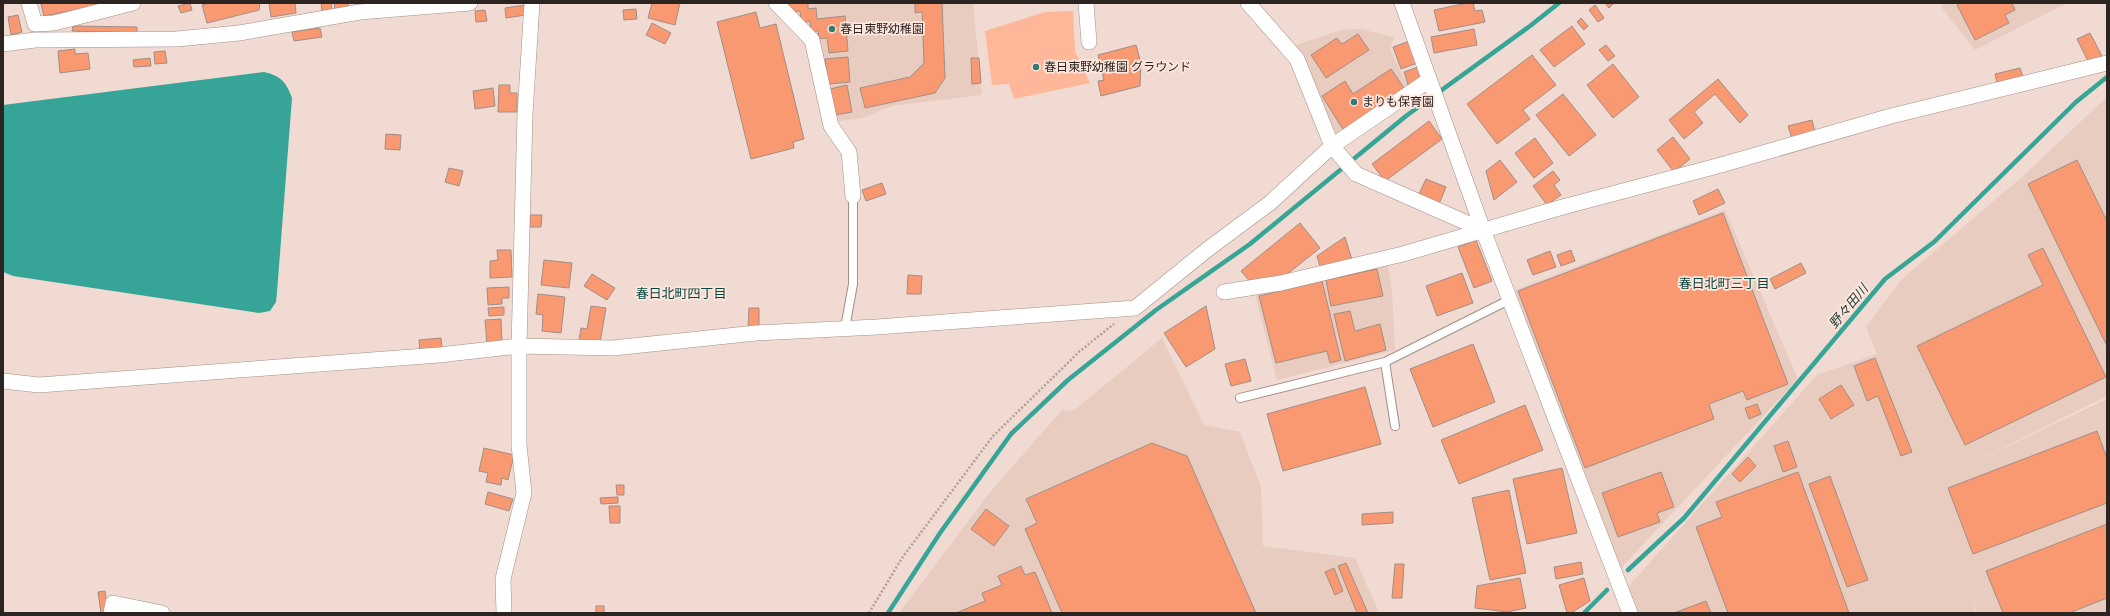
<svg xmlns="http://www.w3.org/2000/svg" width="2110" height="616" viewBox="0 0 2110 616" font-family="'Roboto Serif','Noto Sans JP',serif">
	<style>
		.built { fill: #e9ccc0 }
		.green { fill: #ffb79a }
		.water { fill: #36a597 }
		.lines { fill: none; stroke-linecap: round; stroke-linejoin: round }
		.stream { stroke: #36a597; stroke-width: 4.5 }
		.building { fill: #f89972; stroke: #a28d85 }
		.service-casing { stroke: #a48f86; stroke-width: 10 }
		.minor-casing { stroke: #a48f86; stroke-width: 16 }
		.path { stroke: #b1a099; stroke-width: 2.5; stroke-dasharray: 2 2; stroke-linecap: butt }
		.service { stroke: #fff; stroke-width: 8 }
		.minor { stroke: #fff; stroke-width: 15 }
		.poi-dot { fill: #347a71; stroke: #fee7de; stroke-width: 1.5 }
		.labels { text-anchor: middle; stroke-width: 3.5; stroke-linejoin: round; paint-order: stroke }
		.poi-label { font-size: 12px; fill: #2c2421; stroke: #fee7de; text-anchor: start }
		.neighbourhood-label { font-size: 13px; fill: #08463f; stroke: #fee7de }
		.water-label { font-size: 13px; font-style: italic; fill: #213a36; stroke: #fee7de }
	</style>
	<rect width="100%" height="100%" fill="#f0dad1"/>
	<path class="built" d="M781,3H973L982,95L892,106L862,118L833,122L818,42Z
		M1943,3H2067L1975,50L1941,7Z
		M1361,29L1394,37L1390,50L1409,89L1337,135L1296,45L1341,30Z
		M2107,97V396L1962,468L2107,399V613H1977L1967,587L1976,613H1638L1628,587L1817,375L1877,354L1866,327L1901,280L2023,176Z
		M1725,210L1798,379L1620,569L1515,290Z
		M1388,263L1392,293L1395,350L1277,380L1255,294Z
		M1162,338L1204,425L1240,432L1261,487L1263,546L1355,558L1379,613H899L991,491L1062,410L1073,411Z"/>
	<path class="green" d="M1073,11L1075,51L1090,83L1014,99L1009,84L992,85L985,31L1045,12Z"/>
	<path class="water" d="M264,72C281,76 286,82 292,98L277,292L276,302L270,311L259,313L13,276L3,272V105Z"/>
	<g class="lines">
		<path class="stream" d="M1628,570L1684,518L1885,279L1934,242L2076,102L2107,77
			M888,613L940,533L1011,434L1068,380L1156,310L1250,244L1406,116L1530,26L1559,3
			M1584,613L1607,590"/>
	</g>
	<path class="building" d="M110,3L44,16L41,4L45,3Z
		M190,3L192,10L181,13L178,6Z
		M209,3H260L259,10L207,23L202,5Z
		M269,3H295L296,13L271,17Z
		M321,3H331L332,10L322,12Z
		M334,3H348V8L335,10Z
		M652,3H680L675,25L648,18Z
		M784,3H808V9L816,8L817,19L845,16L848,51L829,53L827,38L819,39L818,31H811L810,21L801,22L800,11L789,12V5H785Z
		M915,3H942L945,78L935,93L865,108L860,88L910,77L924,63L922,12L915,13Z
		M1468,3H1473L1475,11L1482,10L1485,22L1439,31L1434,10Z
		M1605,3H1612L1613,4L1609,8Z
		M1960,3H2012L2015,10L2005,15L2009,23L1975,40L1957,5Z
		M525,5L526,15L506,18L505,8Z
		M1595,5L1604,18L1598,22L1589,10Z
		M636,9L637,19L624,20L623,10Z
		M485,10L487,21L476,22L475,11Z
		M756,12L760,28L776,24L804,139L793,142L794,148L751,159L717,22Z
		M18,15L22,32L11,35L8,17Z
		M1581,18L1588,26L1584,30L1577,22Z
		M652,23L671,33L665,44L646,35Z
		M73,26L137,27V33L72,31Z
		M1572,26L1585,44L1554,67L1540,50Z
		M320,28L322,37L294,41L292,32Z
		M1474,29L1477,45L1434,53L1431,37Z
		M2090,33L2102,56L2089,63L2077,39Z
		M1358,34L1369,50L1326,78L1311,55L1337,38L1342,44Z
		M1410,41L1417,63L1401,69L1393,47Z
		M1136,45L1141,63L1140,86L1101,96L1098,81L1104,80L1098,55Z
		M1606,45L1615,56L1608,61L1599,50Z
		M75,49V54L88,53L90,69L60,73L58,51Z
		M165,51L167,63L155,64L154,52Z
		M1532,55L1556,85L1523,110L1530,119L1497,144L1467,104Z
		M848,57L850,82L828,84L825,59Z
		M150,58L151,66L134,67L133,60Z
		M971,58H979L981,83L972,84Z
		M1613,64L1639,97L1613,118L1587,85Z
		M1418,67L1422,80L1408,85L1404,72Z
		M2020,68L2023,77L1997,83L1995,74Z
		M1391,69L1406,91L1344,131L1322,96L1345,81L1353,94Z
		M1718,79L1748,115L1740,123L1715,94L1694,112L1703,123L1684,139L1669,120Z
		M499,85H510V93H517V112H498Z
		M847,85L852,112L835,115L830,89Z
		M493,88L495,106L475,109L473,91Z
		M1563,94L1596,135L1569,156L1536,115Z
		M1812,120L1815,132L1792,139L1788,126Z
		M1429,121L1442,139L1385,181L1372,164Z
		M386,134L401,135L400,150L385,149Z
		M1673,137L1690,159L1674,172L1657,150Z
		M1535,138L1553,163L1534,178L1515,153Z
		M1500,160L1517,182L1494,200L1486,171Z
		M2077,160L2107,221V346L2028,184Z
		M449,168L463,171L459,186L445,182Z
		M1553,171L1560,180L1554,185L1561,195L1547,205L1533,186Z
		M1426,179L1446,187L1439,204L1418,196Z
		M882,183L886,194L866,201L862,190Z
		M1718,189L1725,203L1699,215L1693,201Z
		M1723,213L1788,384L1747,400L1743,391L1709,404L1714,419L1585,468L1518,291Z
		M530,215H542L541,227H530Z
		M1300,223L1320,248L1286,275L1252,284L1241,271Z
		M1345,237L1352,260L1321,270L1317,256Z
		M1476,240L1492,281L1474,288L1458,247Z
		M2043,248L2106,377L1965,445L1917,346L2043,285L2028,255Z
		M497,250H511L512,277L490,278V261L498,260Z
		M1571,250L1575,261L1561,266L1557,255Z
		M1550,251L1556,267L1533,275L1527,260Z
		M544,260L572,263L569,288L541,285Z
		M1801,263L1806,273L1775,289L1770,279Z
		M1377,269L1383,296L1331,306L1326,280Z
		M1462,273L1473,303L1437,316L1426,286Z
		M592,274L615,288L607,300L584,286Z
		M908,275L922,276L921,294H907Z
		M1322,281L1341,360L1330,363L1327,351L1276,363L1259,296Z
		M509,287V298H502V304L488,305L487,288Z
		M538,294L565,297L561,333L542,331L543,315L536,314Z
		M591,306L606,308L600,343L579,340L581,328L587,329Z
		M1206,306L1215,349L1186,367L1164,333Z
		M504,307V315L489,316L488,308Z
		M749,308H759V328H748Z
		M1350,311L1355,331L1380,324L1386,350L1345,361L1334,314Z
		M501,319L502,343L487,344L485,320Z
		M441,338L442,349L420,351L419,340Z
		M1473,344L1495,402L1433,427L1410,369Z
		M1875,358L1912,452L1901,456L1878,396L1867,401L1854,366Z
		M1245,359L1251,381L1231,386L1225,364Z
		M1841,385L1854,405L1831,419L1819,399Z
		M1365,387L1381,444L1283,471L1267,414Z
		M1757,404L1761,414L1749,419L1745,408Z
		M1525,405L1543,450L1459,484L1441,440Z
		M2097,431L2107,458V503L1973,554L1948,488Z
		M1788,441L1797,467L1783,472L1774,446Z
		M1152,443L1187,456L1256,613H1062L1025,529L1037,523L1026,499Z
		M484,448L514,455L508,480L502,478L501,485L486,482L488,473L479,471Z
		M1748,457L1756,466L1740,482L1732,474Z
		M1562,468L1577,533L1527,544L1513,479Z
		M1661,472L1674,507L1657,513L1660,522L1618,537L1602,493Z
		M1798,472L1849,613H1728L1696,527L1722,517L1716,502Z
		M1830,476L1868,580L1847,587L1809,484Z
		M616,485H624V495H617Z
		M1509,490L1526,573L1490,580L1472,498Z
		M488,492L513,499L509,511L485,504Z
		M618,497V503L601,504L600,498Z
		M609,506H620V523H610Z
		M986,509L1009,526L994,546L971,529Z
		M1393,512V523L1362,525V514Z
		M2107,524V598L2069,613H2003L1986,571Z
		M1581,562L1583,574L1556,579L1554,567Z
		M1346,563L1368,613H1357L1338,566Z
		M1395,564H1404L1402,598H1392Z
		M1021,566L1025,575L1035,572L1052,613H956L985,601L982,593L1002,585L998,576Z
		M1334,568L1343,591L1335,595L1325,572Z
		M1520,578L1526,608L1507,612L1475,608L1477,586Z
		M1584,578L1590,601L1571,613H1567L1559,585Z
		M105,591L108,613H101L98,592Z
		M1706,601L1711,613H1674Z
		M596,606H604V613H596Z"/>
	<g class="lines">
		<g class="service-casing">
			<path id="service" d="M845,328L853,284V196
				M1385,362L1395,426
				M1240,398L1385,362L1509,300"/>
		</g>
		<g class="minor-casing">
			<path id="minor" d="M29,3L35,24L54,23L133,3
				M776,3L812,40L831,126L849,152L853,196
				M1086,3L1089,42
				M1248,3L1297,59L1332,146L1356,174L1483,230
				M1402,3L1483,230L1630,613
				M3,44L35,40L177,39L239,33L360,12L470,3
				M1224,292L1281,283L1403,254L1559,208L1721,165L1891,116L2107,63
				M3,381L39,385L439,355L519,346L613,348L756,333L877,327L1135,308L1208,249L1270,203L1332,146L1429,80
				M111,613L113,603L162,613
				M504,613L503,579L524,493L519,445V346L525,114L532,3"/>
		</g>
		<path class="path" d="M869,613L902,558L993,436L1080,351L1114,324"/>
		<use href="#service" class="service"/>
		<use href="#minor" class="minor"/>
	</g>
	<g class="poi-dot">
		<circle cx="832" cy="29" r="4"/>
		<circle cx="1036" cy="67" r="4"/>
		<circle cx="1354" cy="102" r="4"/>
	</g>
	<g class="labels">
		<g class="poi-label">
			<text x="840" y="33">春日東野幼稚園</text>
			<text x="1044" y="71">春日東野幼稚園 グラウンド</text>
			<text x="1362" y="106">まりも保育園</text>
		</g>
		<g class="neighbourhood-label">
			<text x="1724" y="288">春日北町三丁目</text>
			<text x="681" y="298">春日北町四丁目</text>
		</g>
		<g class="water-label">
			<text transform="translate(1848 306) rotate(-50)" y="5">野々田川</text>
		</g>
	</g>
	<rect width="2110" height="616" fill="none" stroke="#2c2421" stroke-width="8"/>
</svg>
